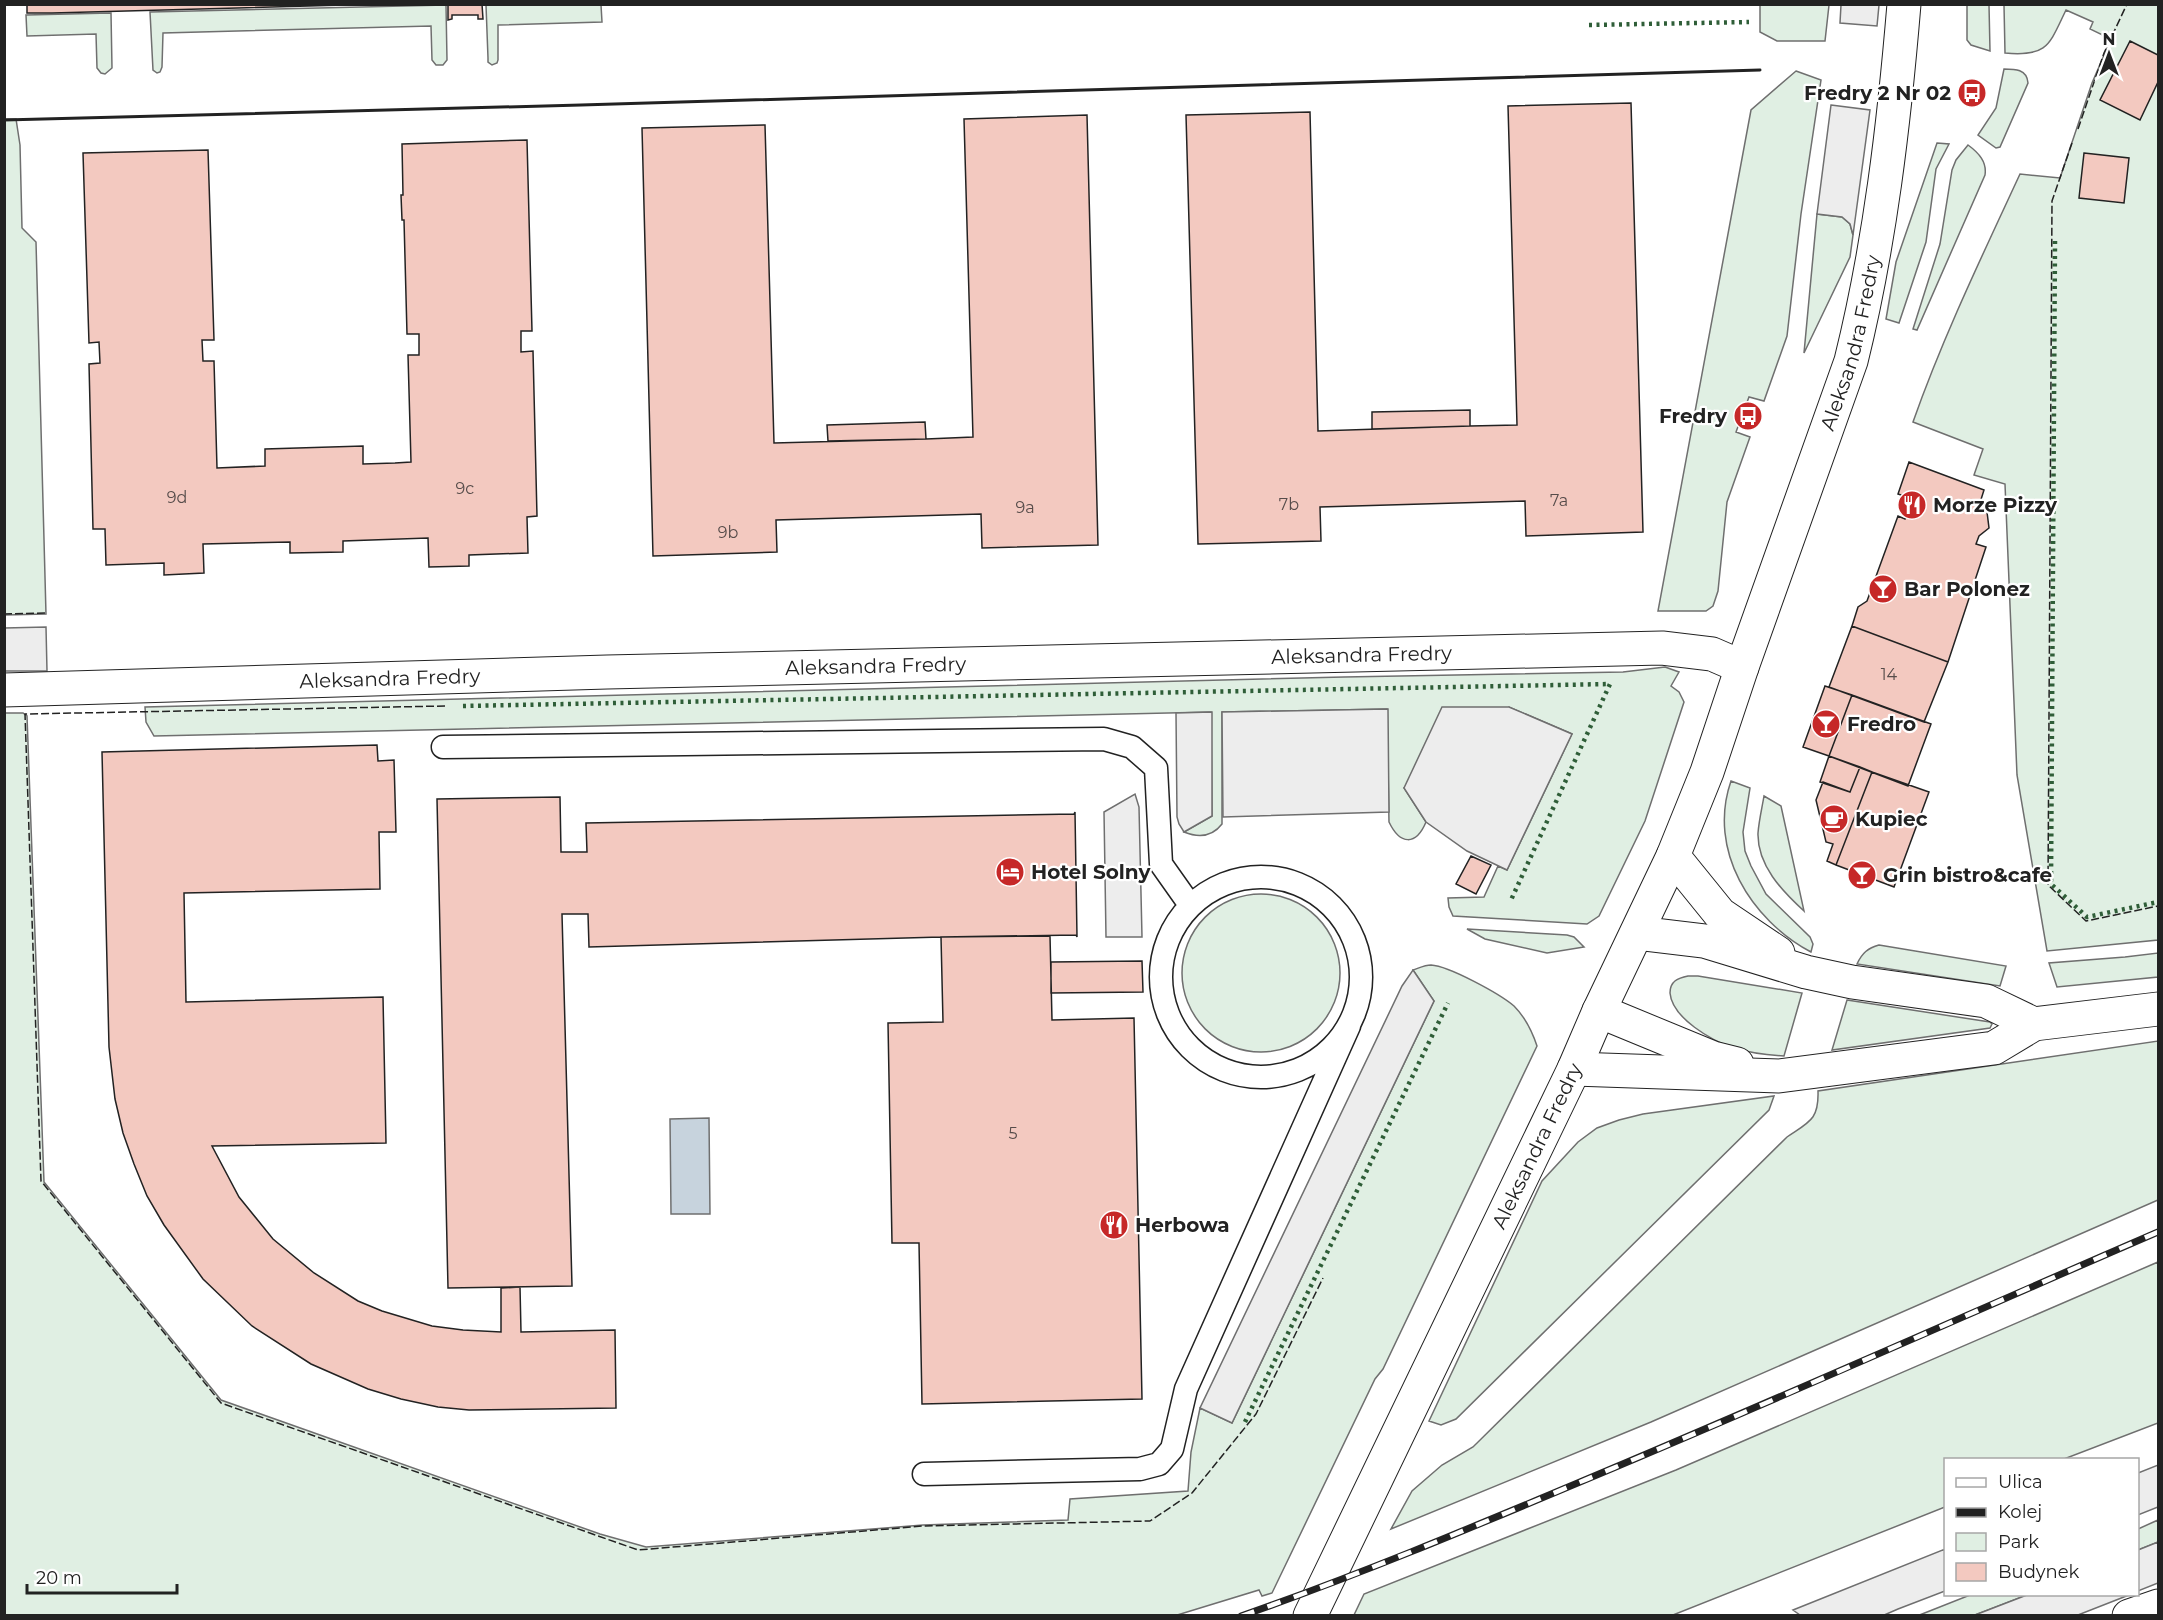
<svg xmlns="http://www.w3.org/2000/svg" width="2163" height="1620" viewBox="0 0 2163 1620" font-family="Montserrat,sans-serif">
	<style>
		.green { fill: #e0efe3; stroke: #6f6f6f; stroke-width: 1.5 }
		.parking { fill: #ededed; stroke: #6f6f6f; stroke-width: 1.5 }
		.water { fill: #c7d3dd; stroke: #6f6f6f; stroke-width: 1.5 }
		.building { fill: #f3c9c0; stroke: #222; stroke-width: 1.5 }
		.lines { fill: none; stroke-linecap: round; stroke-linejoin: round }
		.lane-casing { stroke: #222; stroke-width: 25 }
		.street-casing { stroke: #222; stroke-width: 35 }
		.secondary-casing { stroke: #222; stroke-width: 35 }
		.lane { stroke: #fff; stroke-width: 22 }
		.street { stroke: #fff; stroke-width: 33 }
		.secondary { stroke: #fff; stroke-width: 33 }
		.rail-casing { stroke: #222; stroke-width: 7 }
		.rail { stroke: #fff; stroke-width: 4.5; stroke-dasharray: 14; stroke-linecap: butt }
		.hedge { stroke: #2f5e38; stroke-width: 4.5; stroke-dasharray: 3 4.5; stroke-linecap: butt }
		.fence { stroke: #222; stroke-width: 1.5; stroke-dasharray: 8 3; stroke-linecap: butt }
		.wall { stroke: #222; stroke-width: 3 }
		.labels { text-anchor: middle; stroke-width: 4.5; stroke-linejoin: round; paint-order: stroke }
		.number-label { font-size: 16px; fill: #564c4a }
		.poi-label { font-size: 20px; font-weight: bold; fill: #222; stroke: #fff; text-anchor: start }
		.street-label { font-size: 20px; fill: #222; stroke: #fff }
	</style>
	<rect width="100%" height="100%" fill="#fff"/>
	<path class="green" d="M446,5L447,60L443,65H436L432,60L431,26L163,33L162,67L160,72L157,73L153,70L150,12Z
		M486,5H601L602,22L498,25V60L497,63L492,65L488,62V58Z
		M1760,5H1829L1825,41H1777L1760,32Z
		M1967,5H1989L1990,51L1971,45L1967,40Z
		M2004,5H2158V940L2047,951L2017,775L2005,484L1974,475L1983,449L1913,422C1943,337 1982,256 2020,174L2060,178L2092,83L2111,39L2090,29L2093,22L2066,10C2049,45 2048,57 2005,53Z
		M111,13L112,68L105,74L101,73L97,68L96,34L27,36L26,15Z
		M2004,69C2015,69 2027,69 2028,83L2000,147L1996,148L1978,135L1996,108Z
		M1796,71L1821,80L1801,214L1787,336L1764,401L1749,397L1736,432L1750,437L1727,502L1718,591L1713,606L1706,611H1658L1751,110Z
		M5,119H16L20,145L22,228L36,242L46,614L5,615Z
		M1937,143L1949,144L1936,169L1926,242L1899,323L1886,319L1896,262Z
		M1968,145C1979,153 1987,162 1985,175L1917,330L1913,329L1940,244L1952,170L1956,160Z
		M1817,214L1842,217L1850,224L1853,235L1850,257L1804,353Z
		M1665,667L1679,672L1671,686L1679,692L1684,702L1645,821L1599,916L1587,924L1453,916L1449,907L1448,898L1484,897L1498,866L1507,870L1572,734L1509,707L1404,788L1426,822C1416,846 1400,845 1389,822L1387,709L1222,712V824C1212,837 1199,838 1184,832L1212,816L1211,712L154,736L146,722L145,707L1344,677L1623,672Z
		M5,713H23L27,716L44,1182L221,1400L600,1534L646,1547L923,1525L1068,1520L1070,1499L1188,1491L1191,1452L1200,1408L1232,1423L1434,1001L1413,970C1419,968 1425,965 1431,965C1449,966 1500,994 1514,1006C1525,1017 1532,1031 1537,1046L1383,1369L1375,1379L1272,1593L1262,1596L1259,1590L1174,1616H5Z
		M1731,781L1750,788L1743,832L1745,851L1751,866L1766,894L1810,937L1813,944L1811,952C1751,920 1707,850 1731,781Z
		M1764,796L1781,806L1804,911C1782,891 1757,865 1758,833C1759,820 1762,808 1764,796Z
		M1182 973a79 79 0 1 1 158 0a79 79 0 1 1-158 0Z
		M1467,929L1567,935L1574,937L1584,947L1547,953L1485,939Z
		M1879,945L2006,966L2000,986L1857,964C1862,953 1868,948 1879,945Z
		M2158,953V977L2057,987L2049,963L2125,957Z
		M1688,976H1698L1802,993L1784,1056C1767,1055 1750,1053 1734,1048C1712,1041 1672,1018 1670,993C1670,981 1678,978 1688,976Z
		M1847,1000L1990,1022L1992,1024L1990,1028L1832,1050Z
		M2158,1041V1200L1651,1422L1391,1529L1412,1491L1442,1465L1473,1447L1787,1137C1809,1122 1819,1120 1818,1091Z
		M1774,1096L1769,1110L1456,1419L1441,1425L1429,1421L1542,1181L1578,1142L1597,1128L1619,1120L1643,1114Z
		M2158,1262V1423L2064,1459L1946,1460L1945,1507L1673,1615H1354L1364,1594L1676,1470Z
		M2158,1520V1542L2138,1550V1529Z
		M1970,1595H2027L1975,1615L1917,1616Z"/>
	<path class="parking" d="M1841,5H1879L1877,26L1840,23Z
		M1831,105L1870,110L1853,235L1850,224L1842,217L1817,214Z
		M46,627L47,671H5V628Z
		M1442,707H1509L1572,734L1507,870L1467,851L1426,822L1404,788Z
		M1388,709L1389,812L1223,817L1222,712Z
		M1212,712V816L1184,832L1179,824L1177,817L1176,713Z
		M1135,794L1139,807L1142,937H1106L1104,812Z
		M1413,970L1434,1001L1232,1423L1200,1408L1402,986Z
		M2158,1465V1507L2138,1515V1473Z
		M2158,1542V1583L2138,1591V1550Z
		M1945,1549V1591L1898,1609L1882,1616L1800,1615L1793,1610Z
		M2027,1595V1594L2129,1595L2078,1615H1975Z"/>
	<path class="water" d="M709,1118L710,1214H671L670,1119Z"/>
	<path class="building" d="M27,4H381L52,13H27Z
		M448,4H482L483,19H478V15H452V19L448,20Z
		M2130,41L2158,55V82L2140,120L2100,100Z
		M1631,103L1643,532L1526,536L1525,501L1320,507L1321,541L1198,544L1186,115L1310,112L1318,431L1470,426L1517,425L1508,106Z
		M1087,115L1098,545L982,548L981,514L776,520L777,552L653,556L642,128L765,125L774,443L926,439L973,437L964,119Z
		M527,140L532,331H521V352L533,351L537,516L527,517L528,553L469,555V566L429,567L428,538L343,541V552L290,553V542L203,544L204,573L164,575V563L106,565L105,529H93L89,364L100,363L99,342L89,343L83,153L208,150L214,340H202L203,361H214L217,468L265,466V449L363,446V464L395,463L411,462L408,355H419V334H407L404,220H402L401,195H403L402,144Z
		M2084,153L2129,158L2124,203L2079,198Z
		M1470,410V426L1372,429V412Z
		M925,422L926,439L828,441L827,425Z
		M1909,462L1984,490L1978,509L1987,512L1989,528L1979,536L1976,544L1986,547L1948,662L1852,626L1858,607L1867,601L1898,516L1905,519L1913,499L1898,494Z
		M1852,626L1948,662L1924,722L1829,687Z
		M1825,686L1852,695L1829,756L1803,747Z
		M1852,695L1931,724L1908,786L1829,756Z
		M377,745L378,761L394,760L396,832H379L380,889L184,893L186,1002L383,997L386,1143L212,1146L239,1197L273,1239L314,1273L358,1301L382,1311L432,1326L463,1330L501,1332V1288L520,1287L521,1332L615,1330L616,1408L469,1410L438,1407L401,1399L368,1389L311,1364L252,1326L203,1279L164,1225L147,1196L134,1164L123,1133L115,1099L109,1047L102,752Z
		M1829,756L1860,767L1850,792L1820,782Z
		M1860,767L1872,772L1836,865L1827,861L1833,844L1826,842L1816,800L1823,782L1850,792Z
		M1872,772L1929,792L1894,887L1836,865Z
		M560,797L561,852H587L586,823L1074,814L1075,812L1077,937L1076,935L941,937L589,947L588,914H562L572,1286L448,1288L437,799Z
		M1471,856L1491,865L1476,894L1456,884Z
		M1050,936L1052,1020L1134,1018L1142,1399L922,1404L919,1243H892L888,1023L943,1022L941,937Z
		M1142,961L1143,992L1051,993V962Z"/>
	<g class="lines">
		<g class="lane-casing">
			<path id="lane" d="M443,747L1104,739L1132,747L1156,768L1161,864L1190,905
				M1161 977a100 100 0 1 1 200 0a100 100 0 1 1-200 0Z
				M924,1474L1140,1469L1159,1464L1172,1449L1186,1389L1349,1026"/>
		</g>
		<g class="street-casing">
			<g id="street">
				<path id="s1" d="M4,690L607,672L1662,648L1712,654L1742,667"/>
				<path d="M2129,1616L2158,1606"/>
			</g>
		</g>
		<g class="secondary-casing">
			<g id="secondary">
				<path d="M1673,856L1720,914L1778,953"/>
				<path d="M1637,933L1704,941L1806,972L1852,982L1986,1001L2034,1024"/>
				<path d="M1599,1011L1713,1058L1737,1064"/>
				<path d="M1574,1069L1779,1076L1994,1048L2034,1024L2158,1009"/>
				<path id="s2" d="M1310,1616L1574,1069L1599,1011L1673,856L1707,772L1742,667L1851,361C1880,244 1894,124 1904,4"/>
			</g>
		</g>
		<use href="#lane" class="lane"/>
		<use href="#street" class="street"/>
		<use href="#secondary" class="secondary"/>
		<g class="rail-casing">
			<path id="rail" d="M1241,1616C1356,1576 1468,1529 1580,1482C1774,1401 1966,1315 2158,1232"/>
		</g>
		<use href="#rail" class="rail"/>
		<path class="hedge" d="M1589,25L1749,22
			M2055,241L2051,884L2087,917L2158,902
			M463,706L1610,684L1511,900
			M1245,1422L1448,1003"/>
		<path class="fence" d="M2078,129L2104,53L2127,4
			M2072,143L2052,201L2048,885L2086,921L2158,906
			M4,614L45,613
			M445,706L25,714L41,1181L221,1403L638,1550L923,1526L1150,1521L1192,1493L1256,1414L1323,1278"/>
		<path class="wall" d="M4,120L581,105L1760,70"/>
	</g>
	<defs>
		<g id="bus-disc" transform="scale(1.5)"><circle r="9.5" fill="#c62828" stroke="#fff"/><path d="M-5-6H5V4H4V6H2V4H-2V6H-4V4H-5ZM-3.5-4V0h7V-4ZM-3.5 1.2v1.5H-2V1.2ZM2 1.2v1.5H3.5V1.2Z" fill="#fff"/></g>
		<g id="restaurant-disc" transform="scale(1.5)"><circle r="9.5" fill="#c62828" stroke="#fff"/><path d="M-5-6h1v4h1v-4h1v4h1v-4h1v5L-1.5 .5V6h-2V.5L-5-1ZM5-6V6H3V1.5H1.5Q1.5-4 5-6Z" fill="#fff"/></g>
		<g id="bar-disc" transform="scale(1.5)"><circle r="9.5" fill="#c62828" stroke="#fff"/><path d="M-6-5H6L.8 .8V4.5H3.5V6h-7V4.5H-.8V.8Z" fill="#fff"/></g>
		<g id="cafe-disc" transform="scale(1.5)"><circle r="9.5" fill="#c62828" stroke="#fff"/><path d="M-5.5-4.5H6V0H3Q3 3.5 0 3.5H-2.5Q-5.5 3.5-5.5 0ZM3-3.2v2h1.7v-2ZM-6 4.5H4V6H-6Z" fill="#fff"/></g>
		<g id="hotel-disc" transform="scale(1.5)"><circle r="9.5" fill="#c62828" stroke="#fff"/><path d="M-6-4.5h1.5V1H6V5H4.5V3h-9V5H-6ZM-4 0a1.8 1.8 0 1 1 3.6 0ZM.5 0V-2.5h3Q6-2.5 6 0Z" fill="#fff"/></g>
	</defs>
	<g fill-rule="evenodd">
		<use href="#bus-disc" x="1972" y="93"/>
		<use href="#bus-disc" x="1748" y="416"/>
		<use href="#restaurant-disc" x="1912" y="505"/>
		<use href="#bar-disc" x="1883" y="589"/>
		<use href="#bar-disc" x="1826" y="724"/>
		<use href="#cafe-disc" x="1834" y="819"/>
		<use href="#hotel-disc" x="1010" y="872"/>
		<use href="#bar-disc" x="1862" y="875"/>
		<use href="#restaurant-disc" x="1114" y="1225"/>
	</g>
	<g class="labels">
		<g class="number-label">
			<text x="465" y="494">9c</text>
			<text x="177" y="503">9d</text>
			<text x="1559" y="506">7a</text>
			<text x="1289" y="510">7b</text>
			<text x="1025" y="513">9a</text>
			<text x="728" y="538">9b</text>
			<text x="1889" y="680">14</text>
			<text x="1013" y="1139">5</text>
		</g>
		<g class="poi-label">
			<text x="1951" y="100" text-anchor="end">Fredry 2 Nr 02</text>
			<text x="1727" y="423" text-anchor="end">Fredry</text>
			<text x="1933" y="512">Morze Pizzy</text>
			<text x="1904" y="596">Bar Polonez</text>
			<text x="1847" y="731">Fredro</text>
			<text x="1855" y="826">Kupiec</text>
			<text x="1031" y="879">Hotel Solny</text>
			<text x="1883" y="882">Grin bistro&amp;cafe</text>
			<text x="1135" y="1232">Herbowa</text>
		</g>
		<g class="street-label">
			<text dy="7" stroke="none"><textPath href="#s2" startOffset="1386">Aleksandra Fredry</textPath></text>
			<text dy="7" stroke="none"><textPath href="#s1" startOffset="1358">Aleksandra Fredry</textPath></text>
			<text dy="7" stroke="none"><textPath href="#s1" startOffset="872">Aleksandra Fredry</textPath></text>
			<text dy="7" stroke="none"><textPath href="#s1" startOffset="386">Aleksandra Fredry</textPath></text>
			<text dy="7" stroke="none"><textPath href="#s2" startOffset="522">Aleksandra Fredry</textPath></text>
		</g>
	</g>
	<rect width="2163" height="1620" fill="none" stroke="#222222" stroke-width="12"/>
	<rect x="1944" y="1458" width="195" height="138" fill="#ffffff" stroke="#a7a7a7" stroke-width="1.5"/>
	<rect x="1956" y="1478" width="30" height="9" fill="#ffffff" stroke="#a7a7a7" stroke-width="1.5"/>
	<text x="1998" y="1488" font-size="18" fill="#222222">Ulica</text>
	<rect x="1956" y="1508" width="30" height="9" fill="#222222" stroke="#a7a7a7" stroke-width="1.5"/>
	<text x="1998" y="1518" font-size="18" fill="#222222">Kolej</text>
	<rect x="1956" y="1533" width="30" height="18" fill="#e0efe3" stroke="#a7a7a7" stroke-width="1.5"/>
	<text x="1998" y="1548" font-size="18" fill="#222222">Park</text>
	<rect x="1956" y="1563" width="30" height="18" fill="#f3c9c0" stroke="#a7a7a7" stroke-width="1.5"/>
	<text x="1998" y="1578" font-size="18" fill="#222222">Budynek</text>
	<g transform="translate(2109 54)" stroke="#ffffff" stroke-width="4.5" paint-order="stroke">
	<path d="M0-4.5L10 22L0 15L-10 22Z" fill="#222222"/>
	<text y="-9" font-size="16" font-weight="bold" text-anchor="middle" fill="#222222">N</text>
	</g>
	<path d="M27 1584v9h150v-9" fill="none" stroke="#222222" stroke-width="3"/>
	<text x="36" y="1584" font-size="18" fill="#222222" stroke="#ffffff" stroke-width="4.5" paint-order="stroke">20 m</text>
</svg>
